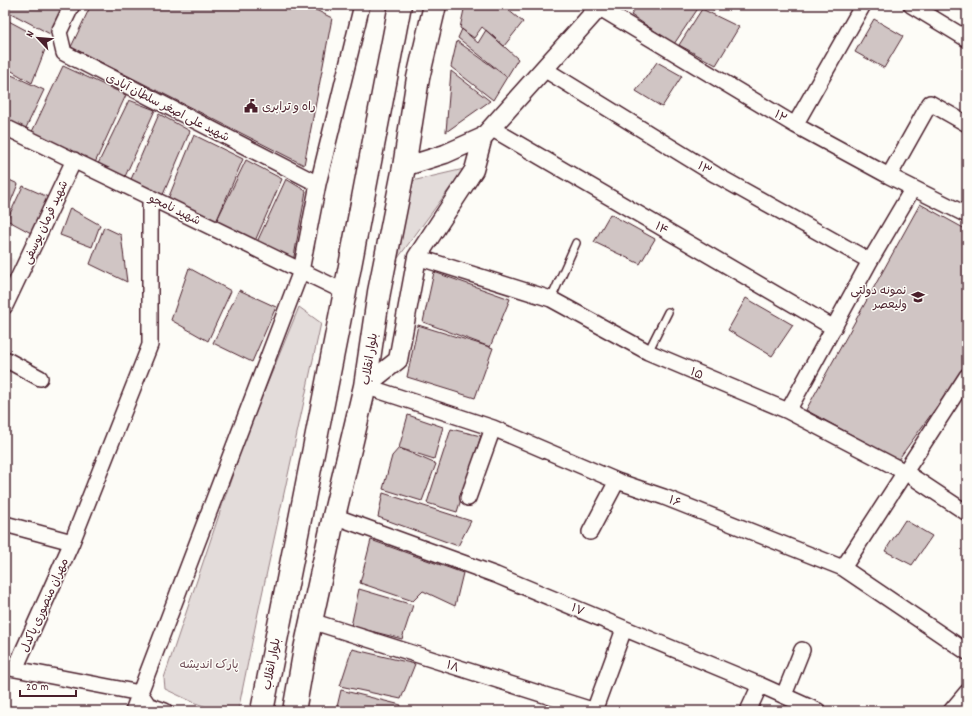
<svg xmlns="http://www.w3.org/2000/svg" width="972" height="716" viewBox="0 0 972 716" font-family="Dekko,'Playpen Sans Arabic',sans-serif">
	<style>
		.built { fill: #f0ece8 }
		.green { fill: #e3dcda; stroke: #967e82 }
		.building { fill: #d0c5c4; stroke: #4a1f2b }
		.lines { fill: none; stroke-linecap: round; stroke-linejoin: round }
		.service-casing { stroke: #4a1f2b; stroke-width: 10 }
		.minor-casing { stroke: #4a1f2b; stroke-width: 18 }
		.tertiary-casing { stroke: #4a1f2b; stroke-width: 21 }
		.primary-casing { stroke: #4a1f2b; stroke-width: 25 }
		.service { stroke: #fdfcf7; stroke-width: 7 }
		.minor { stroke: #fdfcf7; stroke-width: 15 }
		.tertiary { stroke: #fdfcf7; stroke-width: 18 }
		.primary { stroke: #fdfcf7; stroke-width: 22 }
		.labels { text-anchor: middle; stroke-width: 3; stroke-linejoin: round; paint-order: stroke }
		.poi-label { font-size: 12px; fill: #4a1f2b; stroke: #fdfcf7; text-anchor: start }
		.street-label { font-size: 12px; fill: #4a1f2b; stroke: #fdfcf7 }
		.park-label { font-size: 12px; fill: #704e57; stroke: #fdfcf7 }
	</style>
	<rect width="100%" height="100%" fill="#fdfcf7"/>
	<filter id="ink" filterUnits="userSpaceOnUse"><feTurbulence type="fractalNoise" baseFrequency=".025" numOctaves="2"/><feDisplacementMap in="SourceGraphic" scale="8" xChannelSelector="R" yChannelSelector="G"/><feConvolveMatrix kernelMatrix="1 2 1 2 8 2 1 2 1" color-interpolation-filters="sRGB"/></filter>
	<g filter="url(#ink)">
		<path class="built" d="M5,255L15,260L5,280Z"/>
		<path class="green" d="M464,169L398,258L412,181Z
			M299,307L321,323L258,613L238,711H219L195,703L165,689L164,678L246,435Z"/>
		<path class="building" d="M7,5H64L50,34L5,10Z
			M91,5H306L332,18L304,165L71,47Z
			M465,5H502L523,22L504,46L482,27L474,38L460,28Z
			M638,5H695L699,7L674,44L631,15Z
			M706,5H717L714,10Z
			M702,9L739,27L716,65L679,45Z
			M5,19L48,42L32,83L5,67Z
			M874,19L903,36L884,68L855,52Z
			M462,29L478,43L486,30L518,59L507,77L458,38Z
			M457,41L507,77L493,100L451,67Z
			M657,62L682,76L662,107L636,91Z
			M63,66L126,95L94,165L30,136Z
			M451,71L490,101L446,132Z
			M5,72L44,90L25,130L5,121Z
			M129,100L155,110L123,181L96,168Z
			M159,114L190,131L162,197L129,184Z
			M194,135L243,159L216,222L168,199Z
			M246,160L282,179L255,241L216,222Z
			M5,178L18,184L5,216Z
			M286,179L306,191L293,262L257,242Z
			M23,186L48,197L31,233L7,220Z
			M920,204L967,230V365L898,460L806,410Z
			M70,208L100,225L92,247L60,235Z
			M610,214L655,239L640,264L594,242Z
			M104,227L121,235L127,282L90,264Z
			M189,268L231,291L208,341L171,320Z
			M434,272L510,299L490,347L423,322Z
			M239,290L276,307L252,362L213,343Z
			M746,298L793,325L772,356L728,330Z
			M418,325L493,348L475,398L407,377Z
			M408,415L443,427L434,459L399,448Z
			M451,429L481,436L457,512L427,503Z
			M399,448L436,464L422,501L383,489L392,456Z
			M383,493L471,521L458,546L378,517Z
			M905,520L932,536L912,565L885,551Z
			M371,540L463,573L455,606L423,591L413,601L360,583Z
			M359,589L413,605L402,639L351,626Z
			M352,649L415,664L401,699L340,686Z
			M341,690L401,705L399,711H336Z"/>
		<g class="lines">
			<g class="service-casing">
				<path id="service" d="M551,299L576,243
					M648,352L668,312"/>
			</g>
			<g class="minor-casing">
				<path id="minor" d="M72,5L59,32L64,53L318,184
					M911,5L967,39
					M600,8L795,125L889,176L967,215
					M544,69L716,175L870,261
					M795,125L863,5
					M5,127L345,292
					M491,128L834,328
					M889,176L930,103L967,124
					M417,257L551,299L648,352L788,411L905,472L967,513
					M5,306L74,160
					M5,359L40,378
					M365,386L493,428L617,481L664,497L843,568L967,652
					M788,411L870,261L913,188
					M468,498L493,428
					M334,516L496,575L760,685L818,711
					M5,524L72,542L150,345V197
					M590,532L617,481
					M843,568L967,376
					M311,621L595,711
					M5,667L15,669L72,542
					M15,669L140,693L148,705L165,711
					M784,695L802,650
					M133,711L301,271L318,184L362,5
					M594,711L624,629
					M748,711L760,685
					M951,711L967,692"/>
			</g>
			<g class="tertiary-casing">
				<path id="tertiary" d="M483,137L601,5
					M365,386L398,360L417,257L474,170L483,137L445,154L404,167"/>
			</g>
			<g class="primary-casing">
				<path id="primary" d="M262,711L345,292L400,5
					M294,711L305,649L334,516L365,386L379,292L404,167L418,78L435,5"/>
			</g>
			<use href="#service" class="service"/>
			<use href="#minor" class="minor"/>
			<use href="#tertiary" class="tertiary"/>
			<use href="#primary" class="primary"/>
		</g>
	</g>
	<defs>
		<g id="civic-bare" transform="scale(1.08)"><path d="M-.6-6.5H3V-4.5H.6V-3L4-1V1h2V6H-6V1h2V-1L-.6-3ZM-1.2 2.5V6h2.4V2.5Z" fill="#4a1f2b" stroke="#fdfcf7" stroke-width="2.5" paint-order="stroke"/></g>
		<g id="school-bare" transform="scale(1.08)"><path d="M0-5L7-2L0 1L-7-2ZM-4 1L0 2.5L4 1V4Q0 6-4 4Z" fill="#4a1f2b" stroke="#fdfcf7" stroke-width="2.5" paint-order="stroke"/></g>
	</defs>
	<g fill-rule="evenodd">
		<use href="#civic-bare" x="251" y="106"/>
		<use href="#school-bare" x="918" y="297"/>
	</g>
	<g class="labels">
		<g class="poi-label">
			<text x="262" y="110">راه و ترابری</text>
			<text x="907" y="294" text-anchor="end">نمونه دولتی<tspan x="907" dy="14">ولیعصر</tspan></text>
		</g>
		<g class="street-label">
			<text transform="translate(168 107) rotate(27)" y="4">شهید علی اصغر سلطان آبادی</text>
			<text transform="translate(781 116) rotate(31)" y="4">۱۲</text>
			<text transform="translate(705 168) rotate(31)" y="4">۱۳</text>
			<text transform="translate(175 209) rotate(26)" y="4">شهید نامجو</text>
			<text transform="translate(45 222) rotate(-65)" y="4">شهید فرمان یوسفی</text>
			<text transform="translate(662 228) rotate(30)" y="4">۱۴</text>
			<text transform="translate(369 359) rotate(-81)" y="4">بلوار انقلاب</text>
			<text transform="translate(697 373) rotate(23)" y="4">۱۵</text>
			<text transform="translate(675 501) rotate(22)" y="4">۱۶</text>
			<text transform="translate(44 605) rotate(-66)" y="4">مهران منصوری پاکدل</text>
			<text transform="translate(578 609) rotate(23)" y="4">۱۷</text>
			<text transform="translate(271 664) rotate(-79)" y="4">بلوار انقلاب</text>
			<text transform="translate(453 666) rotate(18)" y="4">۱۸</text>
		</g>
		<g class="park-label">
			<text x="209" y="668">پارک اندیشه</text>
		</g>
	</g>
	<rect width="972" height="716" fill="none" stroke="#fdfcf7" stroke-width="20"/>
	<rect x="10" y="10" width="952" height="696" fill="none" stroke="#4a1f2b" stroke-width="1.5" filter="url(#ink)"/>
	<g transform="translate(38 38) rotate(296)" stroke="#fdfcf7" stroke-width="3" paint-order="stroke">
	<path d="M0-3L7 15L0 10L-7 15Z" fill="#4a1f2b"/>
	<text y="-6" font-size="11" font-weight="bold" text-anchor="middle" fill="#4a1f2b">N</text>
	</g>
	<path d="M20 690v6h56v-6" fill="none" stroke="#4a1f2b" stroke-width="2"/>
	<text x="26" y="690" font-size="12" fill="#4a1f2b" stroke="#fdfcf7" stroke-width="3" paint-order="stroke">20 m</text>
</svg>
